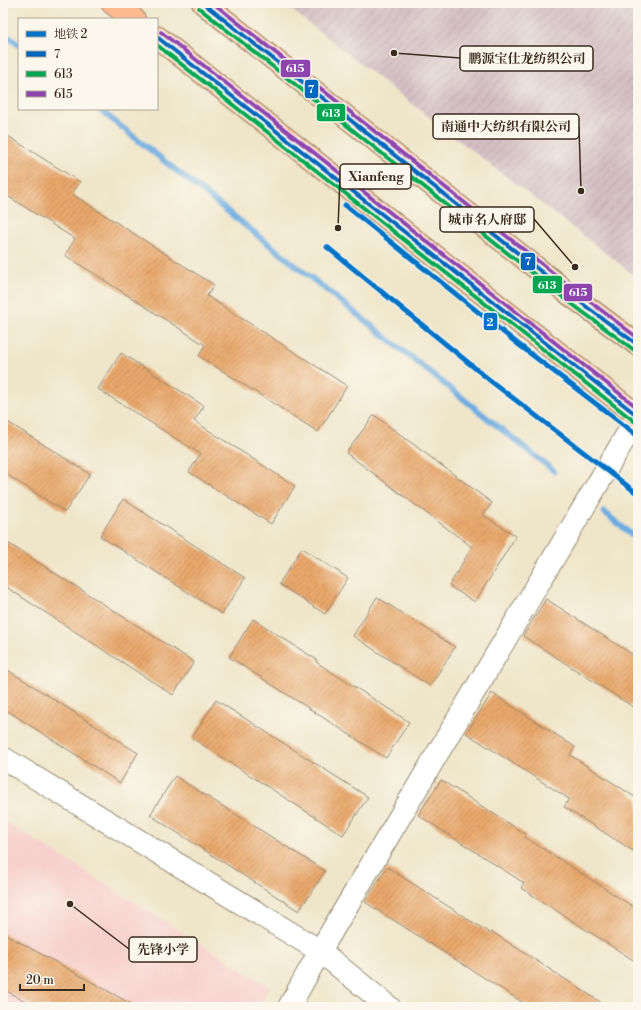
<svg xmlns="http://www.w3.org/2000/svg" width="641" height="1010" viewBox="0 0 641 1010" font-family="'Libre Bodoni','Noto Serif SC',serif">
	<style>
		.built { fill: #f7d0cd }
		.industrial { fill: url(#industrial-furrows) }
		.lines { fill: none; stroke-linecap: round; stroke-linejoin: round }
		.stream { stroke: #6dace0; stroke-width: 6 }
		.building { fill: url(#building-hatch) }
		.minor-casing { stroke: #958874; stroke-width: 24 }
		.major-casing { stroke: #958874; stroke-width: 24 }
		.minor { stroke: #fff; stroke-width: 22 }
		.major { stroke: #fcba8e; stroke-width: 22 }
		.bus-1-casing { stroke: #fbf7ec; stroke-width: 7 }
		.bus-2-casing { stroke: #fbf7ec; stroke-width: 7 }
		.bus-3-casing { stroke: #fbf7ec; stroke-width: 7 }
		.bus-1 { stroke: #0065bd; stroke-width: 4 }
		.bus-2 { stroke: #00a651; stroke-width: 4 }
		.bus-3 { stroke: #8e44ad; stroke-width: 4 }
		.metro-1-casing { stroke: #fbf7ec; stroke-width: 8 }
		.metro-1 { stroke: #0072c8; stroke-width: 5 }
		.leader { fill: none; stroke: #3b2a1e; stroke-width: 1.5 }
		.callout-dot { fill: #3b2a1e; stroke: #fbf7ec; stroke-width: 1.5 }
		.callout { fill: #fbf7ec; stroke: #3b2a1e; stroke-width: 1.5 }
		.callout-label { font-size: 13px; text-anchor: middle; font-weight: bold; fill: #3b2a1e }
		.line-badge { stroke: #fbf7ec; stroke-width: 1.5 }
		.badge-label { font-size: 11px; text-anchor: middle; font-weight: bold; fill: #fff }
	</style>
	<defs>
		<pattern id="industrial-furrows" width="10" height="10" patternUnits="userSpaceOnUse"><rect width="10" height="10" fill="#d2bec3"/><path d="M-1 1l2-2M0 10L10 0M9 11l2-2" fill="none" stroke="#b5a3a7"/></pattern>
		<pattern id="building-hatch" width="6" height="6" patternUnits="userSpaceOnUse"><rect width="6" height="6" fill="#e9a86c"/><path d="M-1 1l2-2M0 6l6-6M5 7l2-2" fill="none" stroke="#be8958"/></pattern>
	</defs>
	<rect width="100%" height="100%" fill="#fbf7ec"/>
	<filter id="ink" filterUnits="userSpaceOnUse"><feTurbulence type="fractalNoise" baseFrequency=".025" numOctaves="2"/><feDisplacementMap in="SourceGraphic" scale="8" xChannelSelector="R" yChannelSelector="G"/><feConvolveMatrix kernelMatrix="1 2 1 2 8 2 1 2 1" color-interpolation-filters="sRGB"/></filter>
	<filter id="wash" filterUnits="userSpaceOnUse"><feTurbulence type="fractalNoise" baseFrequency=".012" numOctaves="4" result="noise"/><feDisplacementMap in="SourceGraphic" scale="16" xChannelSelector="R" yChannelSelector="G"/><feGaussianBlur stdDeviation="0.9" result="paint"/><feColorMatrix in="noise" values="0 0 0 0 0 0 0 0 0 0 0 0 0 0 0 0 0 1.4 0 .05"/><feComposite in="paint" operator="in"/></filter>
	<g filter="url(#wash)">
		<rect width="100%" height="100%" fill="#efe5c9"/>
		<path class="built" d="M3,820L269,987L259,1007H3Z"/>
		<path class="industrial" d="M283,3H638V278L412,104Z"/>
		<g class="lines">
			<path class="stream" d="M3,33L19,45
				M99,109L554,471
				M604,512L638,540"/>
		</g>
		<g id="blocks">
			<path class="building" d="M3,133L80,182L72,194L214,285L207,296L347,386L318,432L199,356L205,345L65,255L75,239L3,193Z
				M121,353L204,406L194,421L295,486L271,524L189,472L200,454L98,389Z
				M374,415L492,503L483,515L516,536L475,602L449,586L472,547L346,453Z
				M3,419L90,474L65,512L3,472Z
				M123,499L245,578L222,614L100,536Z
				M3,540L194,662L173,695L3,585Z
				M302,548L348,578L325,614L279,584Z
				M377,597L455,647L430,686L353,636Z
				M546,599L638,658V710L523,636Z
				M253,619L317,660L316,662L409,722L386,758L229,657Z
				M3,667L138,753L120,783L3,708Z
				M492,693L575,747L570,755L638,799V854L564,807L569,799L466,733Z
				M216,700L368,797L343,835L192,738Z
				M175,776L325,871L299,911L150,815Z
				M441,780L527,835L525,837L638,910V963L521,888L524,883L418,815Z
				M387,867L491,934L492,932L608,1007H530L365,902Z
				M3,933L137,1007H35L3,989Z"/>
		</g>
	</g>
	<g filter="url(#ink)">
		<use href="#blocks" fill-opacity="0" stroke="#958874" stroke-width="1"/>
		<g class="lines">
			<g class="minor-casing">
				<path id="minor" d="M3,758L320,951L389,1007
					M289,1007L320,951L638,416"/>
			</g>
			<g class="major-casing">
				<path id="major" d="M112,3L134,19
					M203,3L568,293L638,345
					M157,37L638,416"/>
			</g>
			<use href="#minor" class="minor"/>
			<use href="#major" class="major"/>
			<g class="bus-1-casing">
				<path id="bus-1" d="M203,3L568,293L638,345
					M157,37L638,416"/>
			</g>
			<g class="bus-2-casing">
				<path id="bus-2" d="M199,8L564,298L634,350
					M157,45L634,421"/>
			</g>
			<g class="bus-3-casing">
				<path id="bus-3" d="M213,3L572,288L638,338
					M161,32L638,408"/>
			</g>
			<use href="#bus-1" class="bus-1"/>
			<use href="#bus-2" class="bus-2"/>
			<use href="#bus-3" class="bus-3"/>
			<g class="metro-1-casing">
				<path id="metro-1" d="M345,205L518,344L638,436
					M327,247L492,382L638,494"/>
			</g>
			<use href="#metro-1" class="metro-1"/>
		</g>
	</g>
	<path class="leader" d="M394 53L460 58M581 191L579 127M338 228L340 177M575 267L534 219M70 904L129 949"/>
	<g class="callout-dot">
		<circle cx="394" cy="53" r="4"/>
		<circle cx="581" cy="191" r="4"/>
		<circle cx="338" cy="228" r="4"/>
		<circle cx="575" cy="267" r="4"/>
		<circle cx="70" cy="904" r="4"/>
	</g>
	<g class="callout">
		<rect x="460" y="46" width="133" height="25" rx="4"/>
		<rect x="433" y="114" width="146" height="25" rx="4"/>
		<rect x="340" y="164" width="71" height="25" rx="4"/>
		<rect x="440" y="207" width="94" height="25" rx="4"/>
		<rect x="129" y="937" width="68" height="25" rx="4"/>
	</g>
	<g class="callout-label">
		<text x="527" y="63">鹏源宝仕龙纺织公司</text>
		<text x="506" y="131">南通中大纺织有限公司</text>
		<text x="376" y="181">Xianfeng</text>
		<text x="487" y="224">城市名人府邸</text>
		<text x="163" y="954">先锋小学</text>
	</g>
	<g class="line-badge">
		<rect x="280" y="59" width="31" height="19" rx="4" fill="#8e44ad"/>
		<rect x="304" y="79" width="15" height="20" rx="4" fill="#0065bd"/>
		<rect x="316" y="103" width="30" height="19" rx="4" fill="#00a651"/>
		<rect x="520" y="252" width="16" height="19" rx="4" fill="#0065bd"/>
		<rect x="532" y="275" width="31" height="19" rx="4" fill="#00a651"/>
		<rect x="563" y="283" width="30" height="19" rx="4" fill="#8e44ad"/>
		<rect x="483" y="312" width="15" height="19" rx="4" fill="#0072c8"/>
	</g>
	<g class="badge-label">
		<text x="295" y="72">615</text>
		<text x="311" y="93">7</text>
		<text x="331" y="117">613</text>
		<text x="528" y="265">7</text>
		<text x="547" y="289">613</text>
		<text x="578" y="296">615</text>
		<text x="490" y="326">2</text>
	</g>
	<rect width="641" height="1010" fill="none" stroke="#fbf7ec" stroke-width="16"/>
	<rect x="18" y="18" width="140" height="92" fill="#fbf7ec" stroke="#aea59a"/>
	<rect x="26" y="31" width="20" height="6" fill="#0072c8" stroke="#aea59a"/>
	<text x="54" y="38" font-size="12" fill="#3b2a1e">地铁 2</text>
	<rect x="26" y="51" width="20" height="6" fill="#0065bd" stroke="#aea59a"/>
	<text x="54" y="58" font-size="12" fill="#3b2a1e">7</text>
	<rect x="26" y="71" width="20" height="6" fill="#00a651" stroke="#aea59a"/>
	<text x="54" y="78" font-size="12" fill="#3b2a1e">613</text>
	<rect x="26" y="91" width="20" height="6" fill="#8e44ad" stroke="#aea59a"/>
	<text x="54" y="98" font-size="12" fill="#3b2a1e">615</text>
	<path d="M20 984v6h64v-6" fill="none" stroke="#3b2a1e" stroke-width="2"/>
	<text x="26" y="984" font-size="12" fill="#3b2a1e" stroke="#fbf7ec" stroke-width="3" paint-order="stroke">20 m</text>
</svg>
